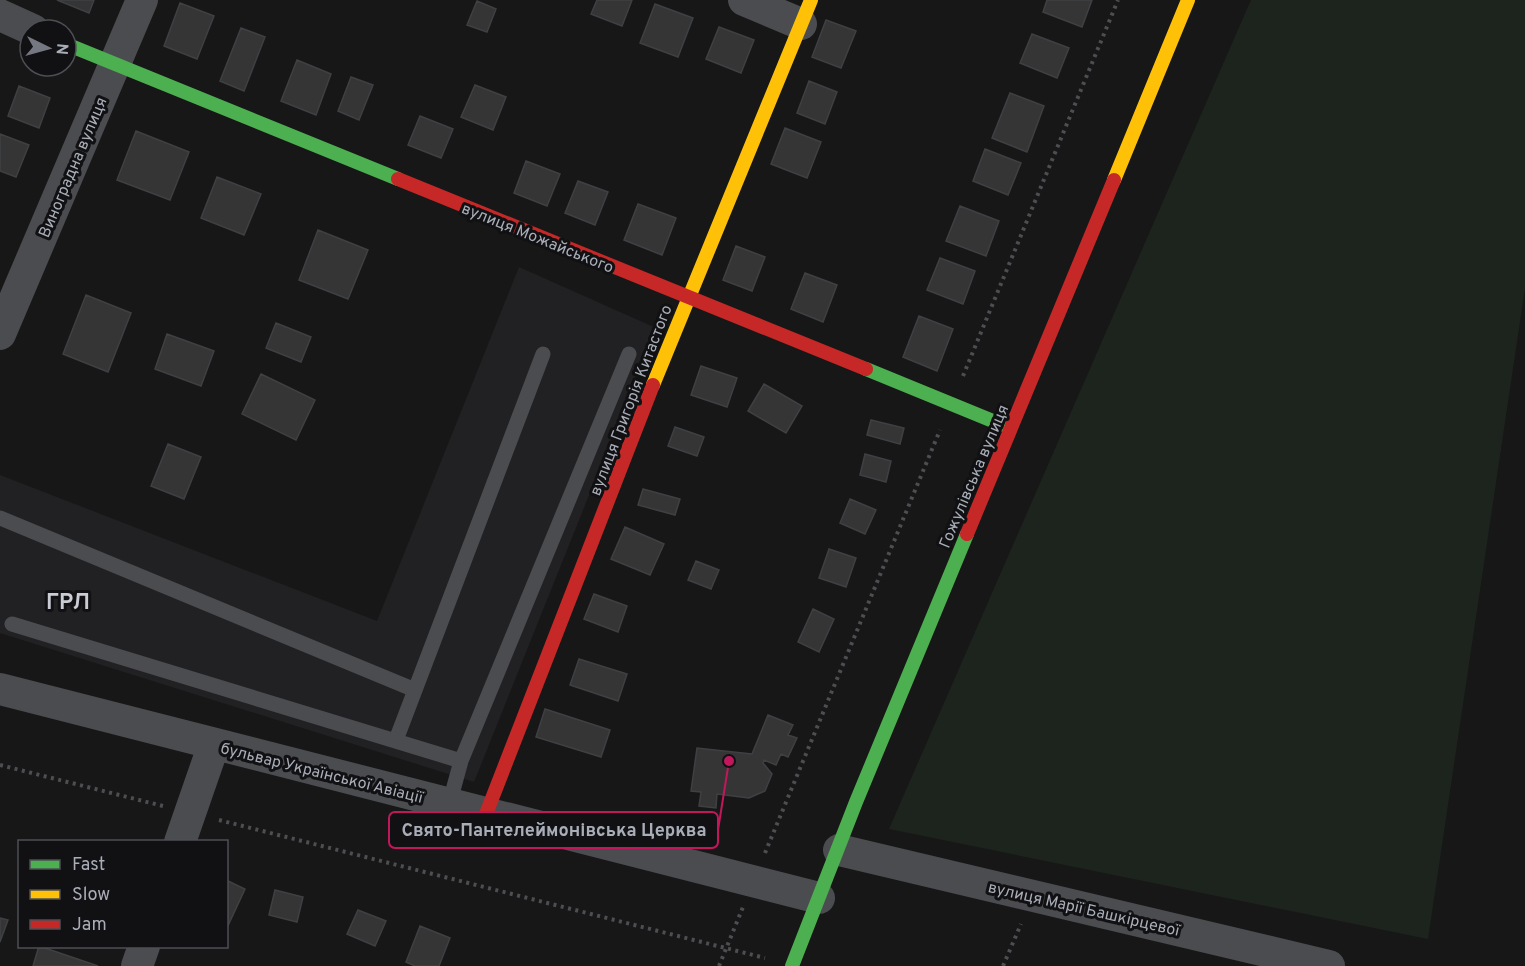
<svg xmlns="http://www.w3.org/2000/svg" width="1525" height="966" viewBox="0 0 1525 966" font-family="Overpass,sans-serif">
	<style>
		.built { fill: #212123 }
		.green { fill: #1d241e }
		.building { fill: #353536; stroke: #3f4043; stroke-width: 1.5 }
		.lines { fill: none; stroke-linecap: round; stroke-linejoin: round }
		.path { stroke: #4d4e52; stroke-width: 4; stroke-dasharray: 3 4.5; stroke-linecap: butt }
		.lane { stroke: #4b4c50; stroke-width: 15 }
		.street { stroke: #4b4c50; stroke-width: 32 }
		.fast { stroke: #4caf50; stroke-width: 14 }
		.slow { stroke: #ffc107; stroke-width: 14 }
		.jam { stroke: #c62828; stroke-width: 14 }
		.labels { text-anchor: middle; stroke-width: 6; stroke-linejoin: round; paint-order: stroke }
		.street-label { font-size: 16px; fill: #a8adb8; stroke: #111113 }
		.district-label { font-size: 22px; font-weight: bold; fill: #c9ccd4; stroke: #111113 }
		.leader { fill: none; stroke: #c2185b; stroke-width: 2 }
		.callout-dot { fill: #c2185b; stroke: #111113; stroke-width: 2 }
		.callout { fill: #111113; stroke: #c2185b; stroke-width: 2 }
		.callout-label { font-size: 18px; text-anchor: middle; font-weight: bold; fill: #a8adb8 }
	</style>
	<rect width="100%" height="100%" fill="#171717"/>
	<path class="built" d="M519,267L656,328L474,782L0,633V475L377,621Z"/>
	<path class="green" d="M1251,0H1525V288L1428,939L889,829Z"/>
	<path class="building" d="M57,0H94L89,13Z
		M597,0H632L622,26L591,14Z
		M1047,0H1092L1082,27L1043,12Z
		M477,1L496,9L487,32L467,25Z
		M180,3L214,16L197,59L164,46Z
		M655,4L693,18L678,57L640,43Z
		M826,20L856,31L841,68L812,57Z
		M719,27L754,40L741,73L706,59Z
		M241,28L265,37L244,91L220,81Z
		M1032,34L1069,48L1057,78L1020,63Z
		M297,60L331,74L316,115L281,101Z
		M351,77L373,85L359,120L338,111Z
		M809,81L837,92L825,124L797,113Z
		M475,85L506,97L493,130L461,117Z
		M19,86L50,98L39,128L8,116Z
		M1010,93L1044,106L1027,152L992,138Z
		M420,116L453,129L441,158L408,145Z
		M785,128L821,142L807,178L771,164Z
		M136,131L189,152L170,200L117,180Z
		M0,134L29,145L16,177L0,171Z
		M985,149L1021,163L1008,195L973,181Z
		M526,161L560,174L547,206L514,193Z
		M217,177L261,194L244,235L201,218Z
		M578,181L608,192L595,225L565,213Z
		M638,204L676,218L662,255L624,240Z
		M960,206L999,221L986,256L946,241Z
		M318,230L368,250L348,299L299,280Z
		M736,246L765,257L752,291L723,280Z
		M940,258L975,271L963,304L927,290Z
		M805,273L837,285L823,322L791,309Z
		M86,295L131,313L108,372L63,354Z
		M919,316L953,329L937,371L903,357Z
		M276,323L311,337L301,362L266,348Z
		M167,334L214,351L201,386L155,369Z
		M701,366L737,378L727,407L691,395Z
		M261,374L315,400L296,440L242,414Z
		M764,384L802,406L786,433L748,411Z
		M871,420L904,428L900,444L867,435Z
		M675,427L704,437L697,456L668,446Z
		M168,444L201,457L184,499L151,486Z
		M865,454L891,461L886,482L860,475Z
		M643,489L680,499L675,515L638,505Z
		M850,499L876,510L865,534L840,523Z
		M625,527L664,544L650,575L611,559Z
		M829,549L856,558L846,587L819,578Z
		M696,561L719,570L711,589L688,580Z
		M594,594L627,606L618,632L584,619Z
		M813,609L834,619L819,652L798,642Z
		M579,659L627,674L618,701L570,685Z
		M545,709L610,730L601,757L536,737Z
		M768,715L793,725L788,735L797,738L788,757L781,754L776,765L764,760L763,763L772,774L765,791L749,798L717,794L716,808L699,806L701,792L691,791L697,748L752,754Z
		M226,880L245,889L226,930Z
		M275,890L303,897L297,922L269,915Z
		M358,910L386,921L375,946L347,934Z
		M0,918L8,920L0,942Z
		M420,926L450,938L439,966H415L406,962Z
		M39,946L98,966H33Z"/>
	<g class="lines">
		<path class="path" d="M963,376L1118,0
			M0,765L163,806
			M219,820L765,958
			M765,853L940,430
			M719,966L743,907
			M1003,966L1021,924"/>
		<path class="lane" d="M0,518L415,690
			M12,624L461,761
			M396,740L543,354
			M449,805L461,761L629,354"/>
		<path class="street" d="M744,0L801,24
			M0,15L33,30
			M0,334L142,0
			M0,689L819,898
			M180,842L214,744
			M839,850L1329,966
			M137,966L144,946"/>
		<path class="fast" d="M66,44L398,179
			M866,369L1010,428
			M792,966L856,802L967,534"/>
		<path class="slow" d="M1114,180L1188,0
			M653,385L811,0"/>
		<path class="jam" d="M398,179L866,369
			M967,534L1114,180
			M486,814L653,385"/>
	</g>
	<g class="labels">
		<g class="street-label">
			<text transform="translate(72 167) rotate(-67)" y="6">Виноградна вулиця</text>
			<text transform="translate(538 237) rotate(22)" y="6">вулиця Можайського</text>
			<text transform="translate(630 400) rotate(-69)" y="6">вулиця Григорія Китастого</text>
			<text transform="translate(973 476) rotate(-67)" y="6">Гожулівська вулиця</text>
			<text transform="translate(322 772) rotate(14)" y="6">бульвар Української Авіації</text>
			<text transform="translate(1084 908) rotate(13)" y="6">вулиця Марії Башкірцевої</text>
		</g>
		<g class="district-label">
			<text x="68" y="609">ГРЛ</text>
		</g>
	</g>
	<path class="leader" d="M729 761L718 830"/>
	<circle class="callout-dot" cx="729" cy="761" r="6"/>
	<rect class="callout" x="389" y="812" width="329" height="36" rx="6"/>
	<g class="callout-label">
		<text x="554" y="836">Свято-Пантелеймонівська Церква</text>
	</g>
	<rect x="18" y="840" width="210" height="108" fill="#111113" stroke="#4d4f55" stroke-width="1.5"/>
	<rect x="30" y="860" width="30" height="9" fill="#4caf50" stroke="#4d4f55" stroke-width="1.5"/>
	<text x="72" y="870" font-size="18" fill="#a8adb8">Fast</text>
	<rect x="30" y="890" width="30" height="9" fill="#ffc107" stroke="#4d4f55" stroke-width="1.5"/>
	<text x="72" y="900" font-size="18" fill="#a8adb8">Slow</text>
	<rect x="30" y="920" width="30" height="9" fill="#c62828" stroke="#4d4f55" stroke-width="1.5"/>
	<text x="72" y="930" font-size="18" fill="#a8adb8">Jam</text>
	<g transform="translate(48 48) rotate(95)"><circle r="28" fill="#111113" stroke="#4d4f55" stroke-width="1.5"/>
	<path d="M0-4.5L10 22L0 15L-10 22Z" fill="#757880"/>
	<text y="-9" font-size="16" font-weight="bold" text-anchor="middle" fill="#a8adb8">N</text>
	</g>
</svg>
